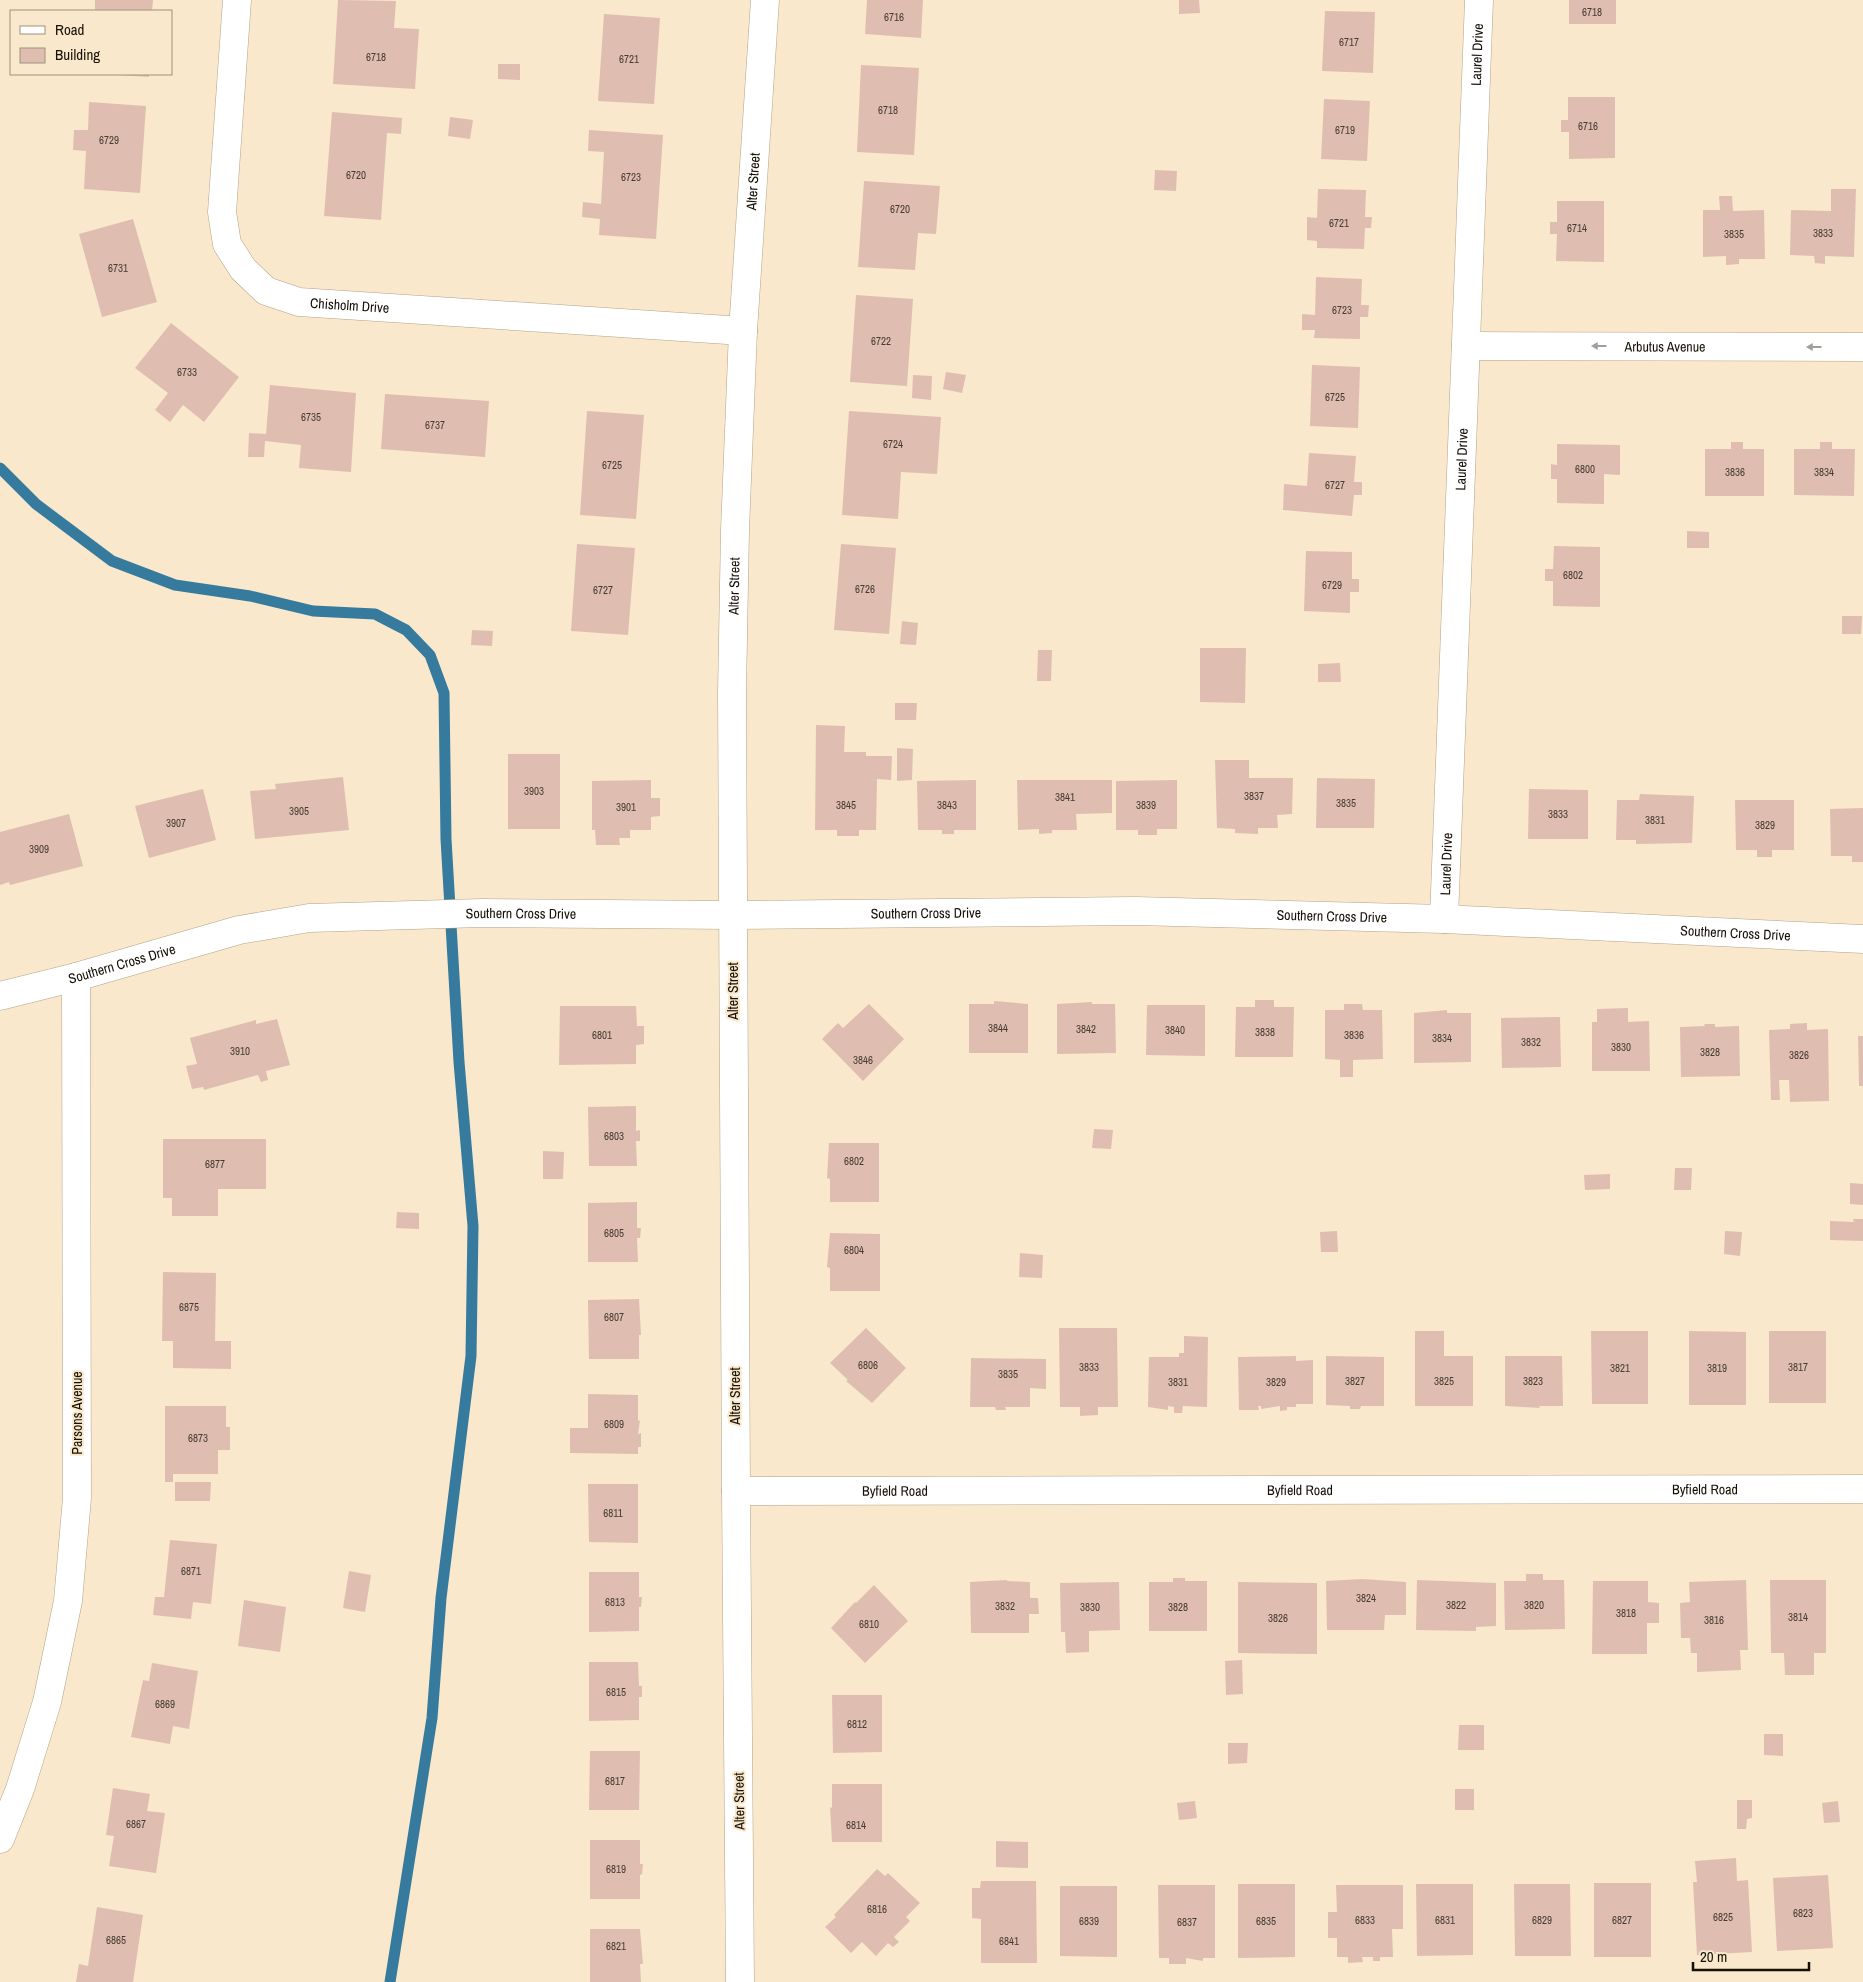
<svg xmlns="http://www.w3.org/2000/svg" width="1863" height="1982" viewBox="0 0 1863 1982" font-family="'Archivo Narrow',sans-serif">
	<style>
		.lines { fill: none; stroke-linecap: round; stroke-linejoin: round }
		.stream { stroke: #367a9d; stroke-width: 11 }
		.building { fill: #dfbeb1 }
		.minor-casing { stroke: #b3a387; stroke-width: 29 }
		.minor { stroke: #fff; stroke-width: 28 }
		.oneway { fill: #a29f9b }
		.labels { text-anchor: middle; stroke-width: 4; stroke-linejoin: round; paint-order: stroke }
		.number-label { font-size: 11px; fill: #483c31 }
		.street-label { font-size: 14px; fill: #161006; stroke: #f9e8cb }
	</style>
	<rect width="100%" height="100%" fill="#f9e8cb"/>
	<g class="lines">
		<path class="stream" d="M0,468L36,504L112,561L175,585L250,596L313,611L375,614L406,630L430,655L444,693L446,839L459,1062L473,1226L471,1356L441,1598L432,1718L390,1982"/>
	</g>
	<path class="building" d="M95,0H153L152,11H95Z
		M338,0L396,1L394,28L419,29L415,89L333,84Z
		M867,0H923L921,38L865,34Z
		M1179,0H1199L1200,13L1179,14Z
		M1569,0H1616V24H1569Z
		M1325,11L1375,12L1373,73L1322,71Z
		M604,14L660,18L654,104L598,101Z
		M498,64H520V80L498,79Z
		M861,65L919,68L914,155L857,152Z
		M119,74H149V77L119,75Z
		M1568,97H1615V158L1569,159V132H1561V120H1568Z
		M1324,99L1370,101L1367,161L1321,159Z
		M89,102L146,106L140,193L84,189L86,151L73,150L74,130H88Z
		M332,112L402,118L401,134L387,133L381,220L324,216Z
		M450,117L473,120L470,139L448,136Z
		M589,130L663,135L656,239L599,235L600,219L582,217L583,202L601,204L604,152L588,151Z
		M1155,170L1177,171L1176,191L1154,190Z
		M864,181L940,186L936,234L918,233L915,270L858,267Z
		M1318,189L1366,190L1365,217H1372L1371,228H1365L1364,249L1317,248V241L1307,240V217L1317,218Z
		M1831,189H1856L1854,257L1825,256V264L1815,263L1814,256L1790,255L1791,210L1831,211Z
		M1719,196H1732L1733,211L1764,210L1765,259H1739V264L1726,265V256L1703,257V210H1720Z
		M1557,201H1604V262L1556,261L1557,234H1550V222H1557Z
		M133,219L157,302L102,317L79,234Z
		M1316,277L1362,279L1361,305H1369L1368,317H1360V339L1314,338L1315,330H1302V314L1315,315Z
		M856,295L913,299L907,386L850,382Z
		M171,323L239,377L204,422L183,405L170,422L155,410L168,393L135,368Z
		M1312,365L1360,367L1358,428L1310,426Z
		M946,372L966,375L962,393L943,389Z
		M913,375L932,376L931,400L912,398Z
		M270,385L356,393L351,472L299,468L301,445L265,441L264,457H248L249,433L266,434Z
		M385,394L489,401L485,457L381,449Z
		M587,411L644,415L636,519L580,515Z
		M849,411L941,417L937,474L901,472L898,519L842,515Z
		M1731,442H1743V449H1764V496H1705V449H1731Z
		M1820,442H1832V449H1855L1854,496L1794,495V449H1820Z
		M1557,444L1620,445V475L1604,474V504L1557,503V479H1551V464L1557,465Z
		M1309,453L1356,456L1354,482H1362V495H1354L1352,516L1283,510L1284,484L1307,486Z
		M1687,531L1709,532V548H1687Z
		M577,544L635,548L628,635L571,631Z
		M841,544L896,548L889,634L834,630Z
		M1554,546L1600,547V607L1553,606V581H1545V569H1553Z
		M1306,551L1352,552V579H1359V592H1350V613L1304,611Z
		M1842,616H1862L1861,634H1842Z
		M902,621L918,623L916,645L900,644Z
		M472,630L493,631L492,646L471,645Z
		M1200,648H1246L1245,703L1200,702Z
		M1038,650H1052L1051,681H1037Z
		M1340,663L1341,682H1318V664Z
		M895,703H917L916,720H895Z
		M816,725L845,726L844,752H866V756H892L891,780L877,779L876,830H859V836H837V830H815Z
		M897,748L913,749L912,780L897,781Z
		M508,754H560V829H508Z
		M1215,760H1249V778H1293L1292,814L1277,815L1278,828H1258V834L1235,833V829L1217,828Z
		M343,777L349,830L255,839L250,791L276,789L275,784Z
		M1317,778L1375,779L1374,828H1316Z
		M651,780V798H660V816L651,817V830H630V838H619L620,845H596L595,830H592V781Z
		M976,780V830H954V834H942V830H918L917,781Z
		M1017,780H1112V813L1076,814L1077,830H1052V833L1039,834V829L1018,830Z
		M1177,780V829H1157V835H1138V830H1116V781Z
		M203,789L216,840L149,858L135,806Z
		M1529,789L1588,790V839H1528Z
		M1640,794L1694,796L1692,843L1636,844V840H1616L1617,800H1639Z
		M1735,800H1794V850H1772V857H1757V850H1736Z
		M1863,808V862H1852V856H1831L1830,809Z
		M69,814L83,866L10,885L9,882L0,885V832Z
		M1255,1000H1274V1007H1294L1293,1057H1235L1236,1007H1255Z
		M994,1001L1028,1004V1053H969V1004H994Z
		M1092,1002V1004H1115L1116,1053L1057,1054V1004Z
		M869,1004L904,1039L863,1081L822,1039L838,1023L843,1028Z
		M1344,1004H1362L1363,1010H1382L1383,1059L1353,1060V1077H1340V1060L1325,1059V1010H1344Z
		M1147,1005H1205V1056L1146,1055Z
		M560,1006H636L637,1026H644V1044L636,1045V1064L559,1065Z
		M1628,1008V1022L1649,1021L1650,1071H1592V1022H1597V1009Z
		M1447,1010V1013H1471V1062L1414,1063V1013Z
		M1560,1017L1561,1067L1502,1068L1501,1018Z
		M277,1019L290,1065L266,1071L268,1080L261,1082L258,1075L204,1090L203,1087L192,1089L186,1066L197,1064L190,1038L256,1020V1024Z
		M1807,1023V1030L1828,1029L1829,1101L1790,1102L1789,1080H1779L1780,1100H1771L1769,1030L1790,1029V1024Z
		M1704,1024H1715V1027L1739,1026L1740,1076L1681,1077L1680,1027L1705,1026Z
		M1858,1036H1863V1086H1859Z
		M636,1106V1131L640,1130V1141H636L637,1166H589L588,1107Z
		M1094,1129L1113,1130L1111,1149L1092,1148Z
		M163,1139H266V1189H218V1216H172V1198H163Z
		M829,1143H879V1202H830V1179L827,1178Z
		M543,1151L564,1152L563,1179H543Z
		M1675,1168H1692L1691,1190H1674Z
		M1610,1174V1189L1585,1190L1584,1175Z
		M1850,1183L1863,1184V1205L1850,1204Z
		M637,1202V1228H641L640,1238H637L638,1262H588V1203Z
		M397,1212L419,1213V1229L396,1228Z
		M1853,1219H1863V1241L1830,1240V1221L1854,1222Z
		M1337,1231L1338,1252H1321L1320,1232Z
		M1725,1231L1742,1232L1740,1256L1724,1254Z
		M830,1233L880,1234V1291H830V1268L827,1267Z
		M1020,1253L1043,1255L1042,1278L1019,1277Z
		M163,1272L216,1273L215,1341H231V1369L173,1368V1341H162Z
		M639,1299L641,1335H639V1359H589L588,1300Z
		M866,1328L906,1368L872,1403L846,1381L848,1380L830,1363Z
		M1059,1328H1117L1118,1407H1098V1415L1080,1416V1407H1060Z
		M1415,1331H1444V1356H1473V1406H1415Z
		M1591,1331H1648V1404H1592Z
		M1689,1331L1746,1332V1405H1689Z
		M1769,1331H1826V1403H1769Z
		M1184,1336L1208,1337L1207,1407L1183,1406L1182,1413H1174V1407L1168,1406V1410L1148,1407L1149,1357H1179V1353H1184Z
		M1296,1356V1361L1313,1360V1404H1296V1407H1287V1410L1280,1411V1406L1261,1409V1406H1258L1259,1410H1239L1238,1357Z
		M1326,1356L1384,1357V1406H1361L1360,1409H1350V1406L1326,1405Z
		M1505,1356H1562L1563,1406H1539L1540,1408L1505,1406Z
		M971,1358L1046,1359V1389L1030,1388V1407H1005L1006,1410H996L995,1407H970Z
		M588,1394L638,1395V1421L640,1420L638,1434L641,1433V1447H638V1454L570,1453V1428H588Z
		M165,1406H226V1427H230V1450H218V1474H173V1482H165Z
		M175,1482H211L210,1501H175Z
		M588,1484H638V1543L589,1542Z
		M170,1540L217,1544L211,1604L193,1602L191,1619L153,1615L155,1597H164Z
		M349,1571L371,1575L365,1612L343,1608Z
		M589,1572H639V1597H642L641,1607H639V1631L589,1632Z
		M1526,1574H1543V1580H1564L1565,1629L1505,1630L1504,1581H1526Z
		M1173,1578H1185V1581H1207V1631H1149V1582H1173Z
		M1362,1579L1406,1582V1615H1385L1384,1630H1327L1326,1581Z
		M1007,1580V1581L1030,1582V1598H1038L1039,1614H1029V1633H971L970,1582Z
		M1417,1580L1496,1583V1626L1476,1627V1631L1416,1630Z
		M1746,1580L1748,1650H1740L1741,1670L1697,1672V1653H1691L1690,1638H1681L1680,1603L1690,1602L1689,1582Z
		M1770,1580H1826V1653H1814V1675H1785L1784,1653H1771Z
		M1593,1581H1648V1602L1659,1603V1623H1647V1654H1592Z
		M1119,1582L1120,1630L1089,1631V1652L1066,1653L1065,1632H1061L1060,1583Z
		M1238,1582L1317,1583V1654L1238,1653Z
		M874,1585L908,1621L865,1663L831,1628L855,1602L856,1603Z
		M244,1600L286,1607L280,1652L238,1646Z
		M1242,1660L1243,1694L1226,1695L1225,1661Z
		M589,1662H638L639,1686H642V1697H639V1720L589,1721Z
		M152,1663L198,1671L189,1729L173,1726L170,1744L131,1737L143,1680L149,1681Z
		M832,1695H882V1752L833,1753Z
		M1459,1725H1484V1750H1458Z
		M1764,1734H1783V1756L1764,1755Z
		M1228,1743H1248L1247,1763L1228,1764Z
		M590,1751H640L639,1810H589Z
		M832,1784H882V1842H832L830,1807L832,1808Z
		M113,1788L150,1794L147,1811L165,1813L156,1873L109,1866L114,1836L106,1835Z
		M1455,1789H1474V1810H1455Z
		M1737,1800H1752V1818L1747,1819L1746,1829H1737Z
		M1195,1801L1197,1818L1179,1820L1177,1803Z
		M1838,1801L1840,1822L1824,1823L1822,1803Z
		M590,1840H640V1864H643L642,1874L640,1875V1899H590Z
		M996,1841L1028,1842V1868L996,1867Z
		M1736,1858L1737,1881L1748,1880L1752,1952L1697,1955L1693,1882H1697L1695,1861Z
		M877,1869L885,1876L888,1873L920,1903L906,1917L910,1921L894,1937L899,1942L893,1947L888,1943L876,1956L862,1942L851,1953L825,1927L836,1917L834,1915Z
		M1828,1875L1833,1948L1777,1951L1773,1878Z
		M981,1881H1036L1037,1963H981V1919L972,1918V1888H980Z
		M1594,1883H1651V1957H1594Z
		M1238,1884H1295V1957L1238,1958Z
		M1416,1884H1473V1955L1417,1956Z
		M1514,1884H1570L1571,1956H1515Z
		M1158,1885H1215V1958H1203V1961L1186,1958V1964H1169V1958H1159Z
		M1336,1885H1403V1929H1392L1393,1957H1380V1961H1373V1957H1362L1363,1962L1348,1963V1957H1337V1938H1328V1912H1337Z
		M1060,1886H1117V1957L1060,1956Z
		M97,1907L143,1915L133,1982H76L79,1964L88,1966Z
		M590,1929H640L643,1964H640L641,1982H590Z"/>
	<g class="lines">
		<g class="minor-casing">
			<g id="minor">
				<path id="s1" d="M237,0L222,212L227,244L243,269L266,291L299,302L743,331"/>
				<path id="s2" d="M1466,346L1863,347"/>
				<path id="s3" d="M1444,919L1479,0"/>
				<path id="s4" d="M0,996L76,977L239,930L309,918L482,913L732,915L1135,911L1444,919L1863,939"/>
				<path id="s5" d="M736,1491L1863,1489"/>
				<path d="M0,1839L20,1789L47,1702L68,1601L77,1498L76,977"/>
				<path id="s6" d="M740,1982L736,1491L732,693L735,530L743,331L765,0"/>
			</g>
		</g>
		<use href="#minor" class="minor"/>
	</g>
	<defs><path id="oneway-solid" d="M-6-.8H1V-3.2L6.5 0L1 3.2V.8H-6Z" transform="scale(1.25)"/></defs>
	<g class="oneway">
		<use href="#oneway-solid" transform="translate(1599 346) rotate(-180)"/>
		<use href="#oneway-solid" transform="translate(1814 347) rotate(-180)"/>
	</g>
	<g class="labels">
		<g class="number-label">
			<text x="1592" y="16">6718</text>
			<text x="894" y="21">6716</text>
			<text x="1349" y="46">6717</text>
			<text x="376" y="61">6718</text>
			<text x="629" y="63">6721</text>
			<text x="888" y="114">6718</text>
			<text x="1588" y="130">6716</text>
			<text x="1345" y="134">6719</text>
			<text x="109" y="144">6729</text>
			<text x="356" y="179">6720</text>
			<text x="631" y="181">6723</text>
			<text x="900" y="213">6720</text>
			<text x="1339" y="227">6721</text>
			<text x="1577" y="232">6714</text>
			<text x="1823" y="237">3833</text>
			<text x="1734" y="238">3835</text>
			<text x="118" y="272">6731</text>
			<text x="1342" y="314">6723</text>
			<text x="881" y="345">6722</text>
			<text x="187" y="376">6733</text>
			<text x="1335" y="401">6725</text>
			<text x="311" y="421">6735</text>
			<text x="435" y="429">6737</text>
			<text x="893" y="448">6724</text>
			<text x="612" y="469">6725</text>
			<text x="1585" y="473">6800</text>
			<text x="1735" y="476">3836</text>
			<text x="1824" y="476">3834</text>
			<text x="1335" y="489">6727</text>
			<text x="1573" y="579">6802</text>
			<text x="1332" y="589">6729</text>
			<text x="865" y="593">6726</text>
			<text x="603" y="594">6727</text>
			<text x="534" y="795">3903</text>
			<text x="1254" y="800">3837</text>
			<text x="1065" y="801">3841</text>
			<text x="1346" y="807">3835</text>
			<text x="846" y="809">3845</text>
			<text x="947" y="809">3843</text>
			<text x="1146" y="809">3839</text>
			<text x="626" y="811">3901</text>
			<text x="299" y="815">3905</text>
			<text x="1558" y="818">3833</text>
			<text x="1655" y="824">3831</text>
			<text x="176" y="827">3907</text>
			<text x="1765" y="829">3829</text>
			<text x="39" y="853">3909</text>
			<text x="998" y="1032">3844</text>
			<text x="1086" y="1033">3842</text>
			<text x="1175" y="1034">3840</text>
			<text x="1265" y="1036">3838</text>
			<text x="602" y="1039">6801</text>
			<text x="1354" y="1039">3836</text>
			<text x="1442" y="1042">3834</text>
			<text x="1531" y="1046">3832</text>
			<text x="1621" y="1051">3830</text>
			<text x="240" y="1055">3910</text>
			<text x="1710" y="1056">3828</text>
			<text x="1799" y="1059">3826</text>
			<text x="863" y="1064">3846</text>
			<text x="614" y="1140">6803</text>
			<text x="854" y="1165">6802</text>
			<text x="215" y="1168">6877</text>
			<text x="614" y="1237">6805</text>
			<text x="854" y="1254">6804</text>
			<text x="189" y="1311">6875</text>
			<text x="614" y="1321">6807</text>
			<text x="868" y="1369">6806</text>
			<text x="1089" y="1371">3833</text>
			<text x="1798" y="1371">3817</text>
			<text x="1620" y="1372">3821</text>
			<text x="1717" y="1372">3819</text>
			<text x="1008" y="1378">3835</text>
			<text x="1355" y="1385">3827</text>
			<text x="1444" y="1385">3825</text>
			<text x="1533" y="1385">3823</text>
			<text x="1178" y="1386">3831</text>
			<text x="1276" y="1386">3829</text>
			<text x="614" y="1428">6809</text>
			<text x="198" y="1442">6873</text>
			<text x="613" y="1517">6811</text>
			<text x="191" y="1575">6871</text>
			<text x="1366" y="1602">3824</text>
			<text x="615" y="1606">6813</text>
			<text x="1456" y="1609">3822</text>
			<text x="1534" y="1609">3820</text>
			<text x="1005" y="1610">3832</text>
			<text x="1090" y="1611">3830</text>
			<text x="1178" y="1611">3828</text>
			<text x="1626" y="1617">3818</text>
			<text x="1798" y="1621">3814</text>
			<text x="1278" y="1622">3826</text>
			<text x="1714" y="1624">3816</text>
			<text x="869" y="1628">6810</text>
			<text x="616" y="1696">6815</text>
			<text x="165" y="1708">6869</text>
			<text x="857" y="1728">6812</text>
			<text x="615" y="1785">6817</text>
			<text x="136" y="1828">6867</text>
			<text x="856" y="1829">6814</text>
			<text x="616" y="1873">6819</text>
			<text x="877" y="1913">6816</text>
			<text x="1803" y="1917">6823</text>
			<text x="1723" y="1921">6825</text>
			<text x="1365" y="1924">6833</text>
			<text x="1445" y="1924">6831</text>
			<text x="1542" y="1924">6829</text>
			<text x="1622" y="1924">6827</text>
			<text x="1089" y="1925">6839</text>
			<text x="1266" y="1925">6835</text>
			<text x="1187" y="1926">6837</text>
			<text x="116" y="1944">6865</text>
			<text x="1009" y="1945">6841</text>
			<text x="616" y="1950">6821</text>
		</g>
		<g class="street-label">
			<text dy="5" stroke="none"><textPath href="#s3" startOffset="865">Laurel Drive</textPath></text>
			<text dy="5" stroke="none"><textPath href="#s6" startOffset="1801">Alter Street</textPath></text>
			<text dy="5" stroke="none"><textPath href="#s1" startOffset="392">Chisholm Drive</textPath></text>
			<text dy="5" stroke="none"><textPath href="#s2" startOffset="199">Arbutus Avenue</textPath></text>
			<text dy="5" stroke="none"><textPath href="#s3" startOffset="460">Laurel Drive</textPath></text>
			<text dy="5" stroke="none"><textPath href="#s6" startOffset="1396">Alter Street</textPath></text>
			<text dy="5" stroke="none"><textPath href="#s3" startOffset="55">Laurel Drive</textPath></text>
			<text dy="5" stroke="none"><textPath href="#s4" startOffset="936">Southern Cross Drive</textPath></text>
			<text dy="5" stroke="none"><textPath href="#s4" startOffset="531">Southern Cross Drive</textPath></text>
			<text dy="5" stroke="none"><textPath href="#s4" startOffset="1342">Southern Cross Drive</textPath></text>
			<text dy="5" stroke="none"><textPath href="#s4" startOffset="1746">Southern Cross Drive</textPath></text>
			<text dy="5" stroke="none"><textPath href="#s4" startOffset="126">Southern Cross Drive</textPath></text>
			<text transform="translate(733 991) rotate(-90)" y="5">Alter Street</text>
			<text transform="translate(735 1396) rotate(-90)" y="5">Alter Street</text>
			<text transform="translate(77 1413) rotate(-90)" y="5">Parsons Avenue</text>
			<text dy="5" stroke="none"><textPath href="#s5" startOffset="969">Byfield Road</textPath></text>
			<text dy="5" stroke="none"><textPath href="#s5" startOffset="564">Byfield Road</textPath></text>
			<text dy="5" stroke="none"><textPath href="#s5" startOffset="159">Byfield Road</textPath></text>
			<text transform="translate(739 1801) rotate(-91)" y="5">Alter Street</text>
		</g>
	</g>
	<rect x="10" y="10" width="162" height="65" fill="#f9e8cb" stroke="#9e927c"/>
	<rect x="20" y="26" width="25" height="8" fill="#ffffff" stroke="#9e927c"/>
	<text x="55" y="35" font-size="15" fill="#161006">Road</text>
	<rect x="20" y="48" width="25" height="15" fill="#dfbeb1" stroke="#9e927c"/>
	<text x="55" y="60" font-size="15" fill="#161006">Building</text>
	<path d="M1693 1962v8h116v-8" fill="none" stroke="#161006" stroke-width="2.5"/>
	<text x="1700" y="1962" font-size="15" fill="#161006" stroke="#f9e8cb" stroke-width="4" paint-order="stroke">20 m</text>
</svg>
